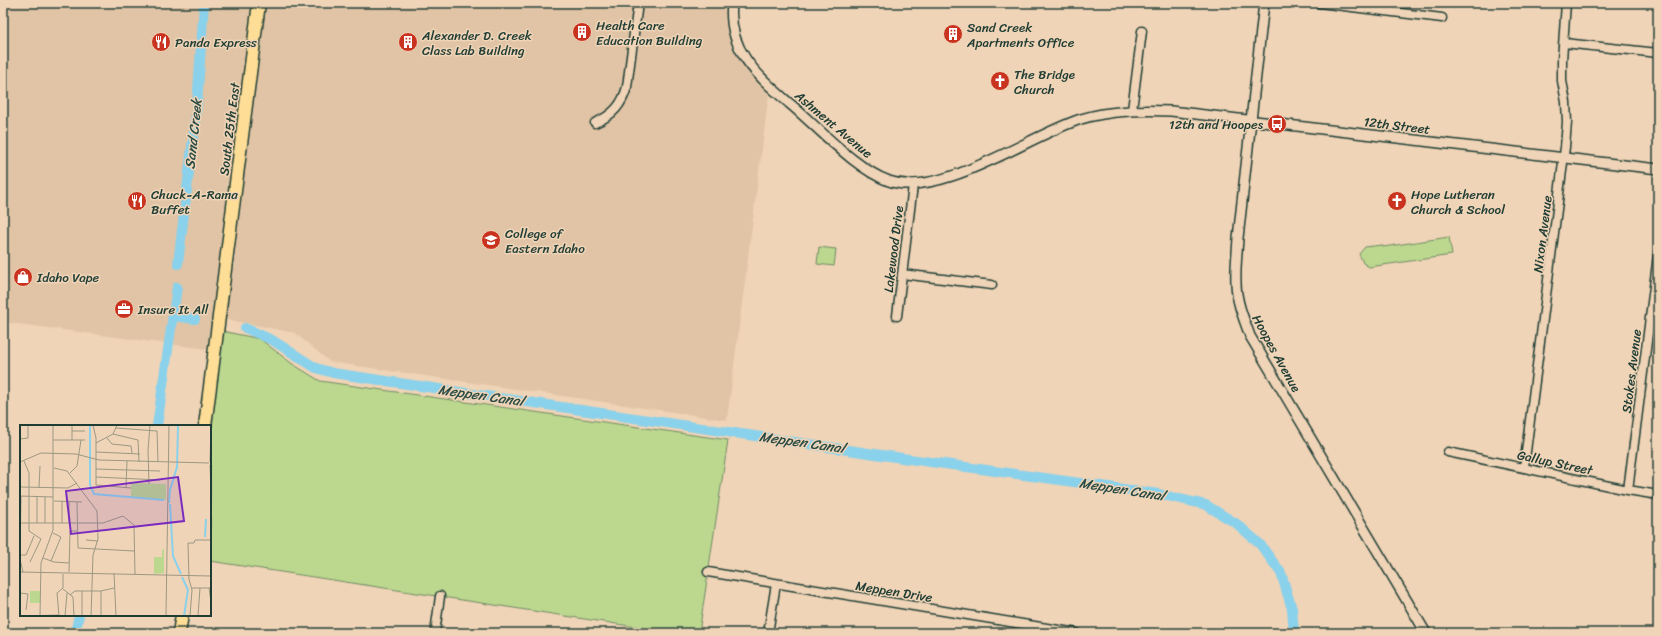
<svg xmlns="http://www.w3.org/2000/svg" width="1661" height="636" viewBox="0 0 1661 636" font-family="Sriracha,sans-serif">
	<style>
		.built { fill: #e1c4a5 }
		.green { fill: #bcd88f; stroke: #6e8a62 }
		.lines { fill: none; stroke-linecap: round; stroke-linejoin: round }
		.canal { stroke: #8ad1eb; stroke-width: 10 }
		.minor-casing { stroke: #1f3d34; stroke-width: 11 }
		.tertiary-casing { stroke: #1f3d34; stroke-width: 12 }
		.primary-casing { stroke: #1f3d34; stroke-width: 15 }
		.minor { stroke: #f0d4b7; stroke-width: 8 }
		.tertiary { stroke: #f0d4b7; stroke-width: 9 }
		.primary { stroke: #fedd96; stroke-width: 12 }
		.labels { text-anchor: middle; stroke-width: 3; stroke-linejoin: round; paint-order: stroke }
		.poi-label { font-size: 13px; fill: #1f3d34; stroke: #f0d4b7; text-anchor: start }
		.street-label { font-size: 13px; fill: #1f3d34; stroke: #f0d4b7 }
		.water-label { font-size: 14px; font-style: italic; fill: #2a4c46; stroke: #f0d4b7 }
		.inset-river { fill: none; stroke: #8ad1eb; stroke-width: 2 }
		.inset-road { fill: none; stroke: #9c9883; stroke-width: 1 }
		.view { fill: #7b2cbf; fill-opacity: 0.15; stroke: #7b2cbf; stroke-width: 2 }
		.inset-edge { fill: none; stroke: #1f3d34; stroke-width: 2 }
	</style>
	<rect width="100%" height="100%" fill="#f0d4b7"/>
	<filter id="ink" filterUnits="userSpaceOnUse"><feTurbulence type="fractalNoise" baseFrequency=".025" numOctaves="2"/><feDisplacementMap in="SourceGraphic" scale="8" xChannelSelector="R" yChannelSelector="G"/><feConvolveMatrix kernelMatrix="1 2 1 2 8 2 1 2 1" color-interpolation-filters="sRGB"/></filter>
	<g filter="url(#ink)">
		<path class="built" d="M3,3H732L739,48L770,86L727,420L330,362L295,333L225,319L214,350L3,322Z"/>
		<path class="green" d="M1449,237L1452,255L1369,267L1363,263L1359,254L1365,247L1382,245L1383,247Z
			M819,247L836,249L834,266L817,264Z
			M217,330L260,339L291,363L320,381L728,440L699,633H675L210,561V426Z"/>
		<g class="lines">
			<path class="canal" d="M178,264L197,105L204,3
				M173,316L195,319
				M245,328L272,340L316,368L333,373L902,458L1159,494L1206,505L1237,524L1260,544L1281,573L1292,609L1294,633
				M157,426L177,287
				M75,633L79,615"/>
			<g class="minor-casing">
				<path id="minor" d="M1319,3L1442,18
					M1564,43L1658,53
					M1132,110L1142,31
					M595,123C613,115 622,105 627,87L638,3
					M902,274L992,285
					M897,316L913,185
					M1448,452L1628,490L1658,495
					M1524,467L1565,147L1567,122L1566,102L1562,81V60L1566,3
					M1628,490L1658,255
					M708,572L1077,633
					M435,633L440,596
					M768,633L776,584"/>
			</g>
			<g class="tertiary-casing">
				<path id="tertiary" d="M732,3C727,50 757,75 789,103C817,126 855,169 889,181C941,199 1030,135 1081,119C1111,110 1141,110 1171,111L1658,169
					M1264,3L1238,238C1237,257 1234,276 1237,294C1239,309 1245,322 1250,336L1426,633"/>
			</g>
			<g class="primary-casing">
				<path id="primary" d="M205,426L259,3
					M179,633L182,615"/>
			</g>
			<use href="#minor" class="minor"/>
			<use href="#tertiary" class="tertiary"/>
			<use href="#primary" class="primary"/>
		</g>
	</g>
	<defs>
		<g id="building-disc" transform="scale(1)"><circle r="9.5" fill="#c8321e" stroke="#f0d4b7"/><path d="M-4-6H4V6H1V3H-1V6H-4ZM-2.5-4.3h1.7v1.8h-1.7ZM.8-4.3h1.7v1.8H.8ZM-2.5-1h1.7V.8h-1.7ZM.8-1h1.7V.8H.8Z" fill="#fff"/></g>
		<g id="restaurant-disc" transform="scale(1)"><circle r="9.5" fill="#c8321e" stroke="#f0d4b7"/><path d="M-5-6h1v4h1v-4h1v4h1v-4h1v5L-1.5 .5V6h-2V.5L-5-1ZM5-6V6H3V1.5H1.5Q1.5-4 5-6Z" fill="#fff"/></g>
		<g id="church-disc" transform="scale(1)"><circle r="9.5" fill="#c8321e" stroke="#f0d4b7"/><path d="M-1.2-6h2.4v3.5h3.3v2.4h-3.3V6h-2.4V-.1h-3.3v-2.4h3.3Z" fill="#fff"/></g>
		<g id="bus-disc" transform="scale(1)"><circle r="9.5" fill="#c8321e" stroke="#f0d4b7"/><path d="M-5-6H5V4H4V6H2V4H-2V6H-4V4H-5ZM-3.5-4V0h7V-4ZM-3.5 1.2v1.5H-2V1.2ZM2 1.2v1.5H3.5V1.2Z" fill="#fff"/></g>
		<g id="university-disc" transform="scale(1)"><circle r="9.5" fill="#c8321e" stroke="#f0d4b7"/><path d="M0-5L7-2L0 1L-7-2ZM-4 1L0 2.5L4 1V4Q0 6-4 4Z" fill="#fff"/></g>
		<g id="shop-disc" transform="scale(1)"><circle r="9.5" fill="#c8321e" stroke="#f0d4b7"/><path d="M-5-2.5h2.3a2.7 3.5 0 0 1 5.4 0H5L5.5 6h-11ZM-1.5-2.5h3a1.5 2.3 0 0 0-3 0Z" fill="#fff"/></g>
		<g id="office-disc" transform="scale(1)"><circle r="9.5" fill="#c8321e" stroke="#f0d4b7"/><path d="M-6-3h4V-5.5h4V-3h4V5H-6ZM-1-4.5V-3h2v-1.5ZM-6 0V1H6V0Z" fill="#fff"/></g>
	</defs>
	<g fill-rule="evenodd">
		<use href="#building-disc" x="582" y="32"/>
		<use href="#building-disc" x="953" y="34"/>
		<use href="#restaurant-disc" x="161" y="42"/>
		<use href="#building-disc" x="408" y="42"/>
		<use href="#church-disc" x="1000" y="81"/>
		<use href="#bus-disc" x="1277" y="124"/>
		<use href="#restaurant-disc" x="137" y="201"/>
		<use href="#church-disc" x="1397" y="201"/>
		<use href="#university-disc" x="491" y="240"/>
		<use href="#shop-disc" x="23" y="277"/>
		<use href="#office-disc" x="124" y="309"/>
	</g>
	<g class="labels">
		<g class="poi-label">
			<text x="596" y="30">Health Care<tspan x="596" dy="15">Education Building</tspan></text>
			<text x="967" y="32">Sand Creek<tspan x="967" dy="15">Apartments Office</tspan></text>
			<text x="422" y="40">Alexander D. Creek<tspan x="422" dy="15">Class Lab Building</tspan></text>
			<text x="175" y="47">Panda Express</text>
			<text x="1014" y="79">The Bridge<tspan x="1014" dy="15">Church</tspan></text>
			<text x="1263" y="129" text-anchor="end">12th and Hoopes</text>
			<text x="151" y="199">Chuck-A-Rama<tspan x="151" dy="15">Buffet</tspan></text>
			<text x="1411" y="199">Hope Lutheran<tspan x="1411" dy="15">Church &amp; School</tspan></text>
			<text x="505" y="238">College of<tspan x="505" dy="15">Eastern Idaho</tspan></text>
			<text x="37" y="282">Idaho Vape</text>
			<text x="138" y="314">Insure It All</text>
		</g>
		<g class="street-label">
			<text transform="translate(834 124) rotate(40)" y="5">Ashment Avenue</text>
			<text transform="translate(1397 125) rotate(7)" y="5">12th Street</text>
			<text transform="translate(229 129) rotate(-83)" y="5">South 25th East</text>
			<text transform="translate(1542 234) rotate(-83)" y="5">Nixon Avenue</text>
			<text transform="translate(893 249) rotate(-83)" y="5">Lakewood Drive</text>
			<text transform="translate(1277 353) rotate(61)" y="5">Hoopes Avenue</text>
			<text transform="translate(1631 371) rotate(-83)" y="5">Stokes Avenue</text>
			<text transform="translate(1555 462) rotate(12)" y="5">Gallup Street</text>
			<text transform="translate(894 591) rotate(9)" y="5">Meppen Drive</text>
		</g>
		<g class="water-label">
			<text transform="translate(193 134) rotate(-84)" y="5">Sand Creek</text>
			<text transform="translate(481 395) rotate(8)" y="5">Meppen Canal</text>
			<text transform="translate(802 442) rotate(8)" y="5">Meppen Canal</text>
			<text transform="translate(1122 489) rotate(9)" y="5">Meppen Canal</text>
		</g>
	</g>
	<g transform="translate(20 425)">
		<rect width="191" height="191" fill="#f0d4b7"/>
		<path d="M111,58L146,59V75L111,72ZM144,124V148L134,149V132H142V125ZM10,166H20V178H10Z" fill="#bcd88f"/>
		<path class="inset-river" d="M70,0V60L74,69L144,75M149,78L150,65L157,42L158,0M150,79L153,131L161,149M185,112L186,94M162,152L168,165L164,191"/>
		<path class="inset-road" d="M73,0L76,13V60L111,63M96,3L137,6L138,37M52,6H65M93,9L118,15L119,37M87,13L92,19L111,21L112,28M0,14L8,13V0M33,15H65M52,15V0M76,18L93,9L97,0M76,27L120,29M4,36L9,48V106L21,114L10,137M0,37L21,28L56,29L79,35L189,38M190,37L191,0M190,40L191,67M34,43L47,46L77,86L78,114L73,130L71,191M76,44L140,46M50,48L57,41L61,15M76,52L140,55M129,59L128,25L130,0M1,62L48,63L57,58M106,62L107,36M19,63L20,41M0,71L33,72M1,71L0,134L3,147M17,71V98M34,76L62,77M42,76V98M57,77L58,123L114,126M0,98H83L103,91L114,100L115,149M25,98V72M49,98V76M66,115L78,116M0,130H6L14,111M23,133L34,137L49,138M31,136L41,112L33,108M0,147L191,151M49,147L50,106H57M94,148L96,191M172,163H191M189,163L191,177M43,164L53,172L54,191M62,166V191M81,166V191M0,168L8,169L6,185M50,170L55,166H81L94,163M5,191L38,190M20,191L21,138L33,105V0M39,191L37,168L43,163V149M45,191L47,168M146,191L149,0M170,191L172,165L169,154L168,118H174L175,115H191M178,191L180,163"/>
		<path class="view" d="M158,52L164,96L51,109L46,66Z"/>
		<rect width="191" height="191" class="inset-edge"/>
	</g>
	<rect width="1661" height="636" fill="none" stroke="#f0d4b7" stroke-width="16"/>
	<rect x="8" y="8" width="1645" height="620" fill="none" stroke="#1f3d34" stroke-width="1.5" filter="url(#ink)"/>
</svg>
